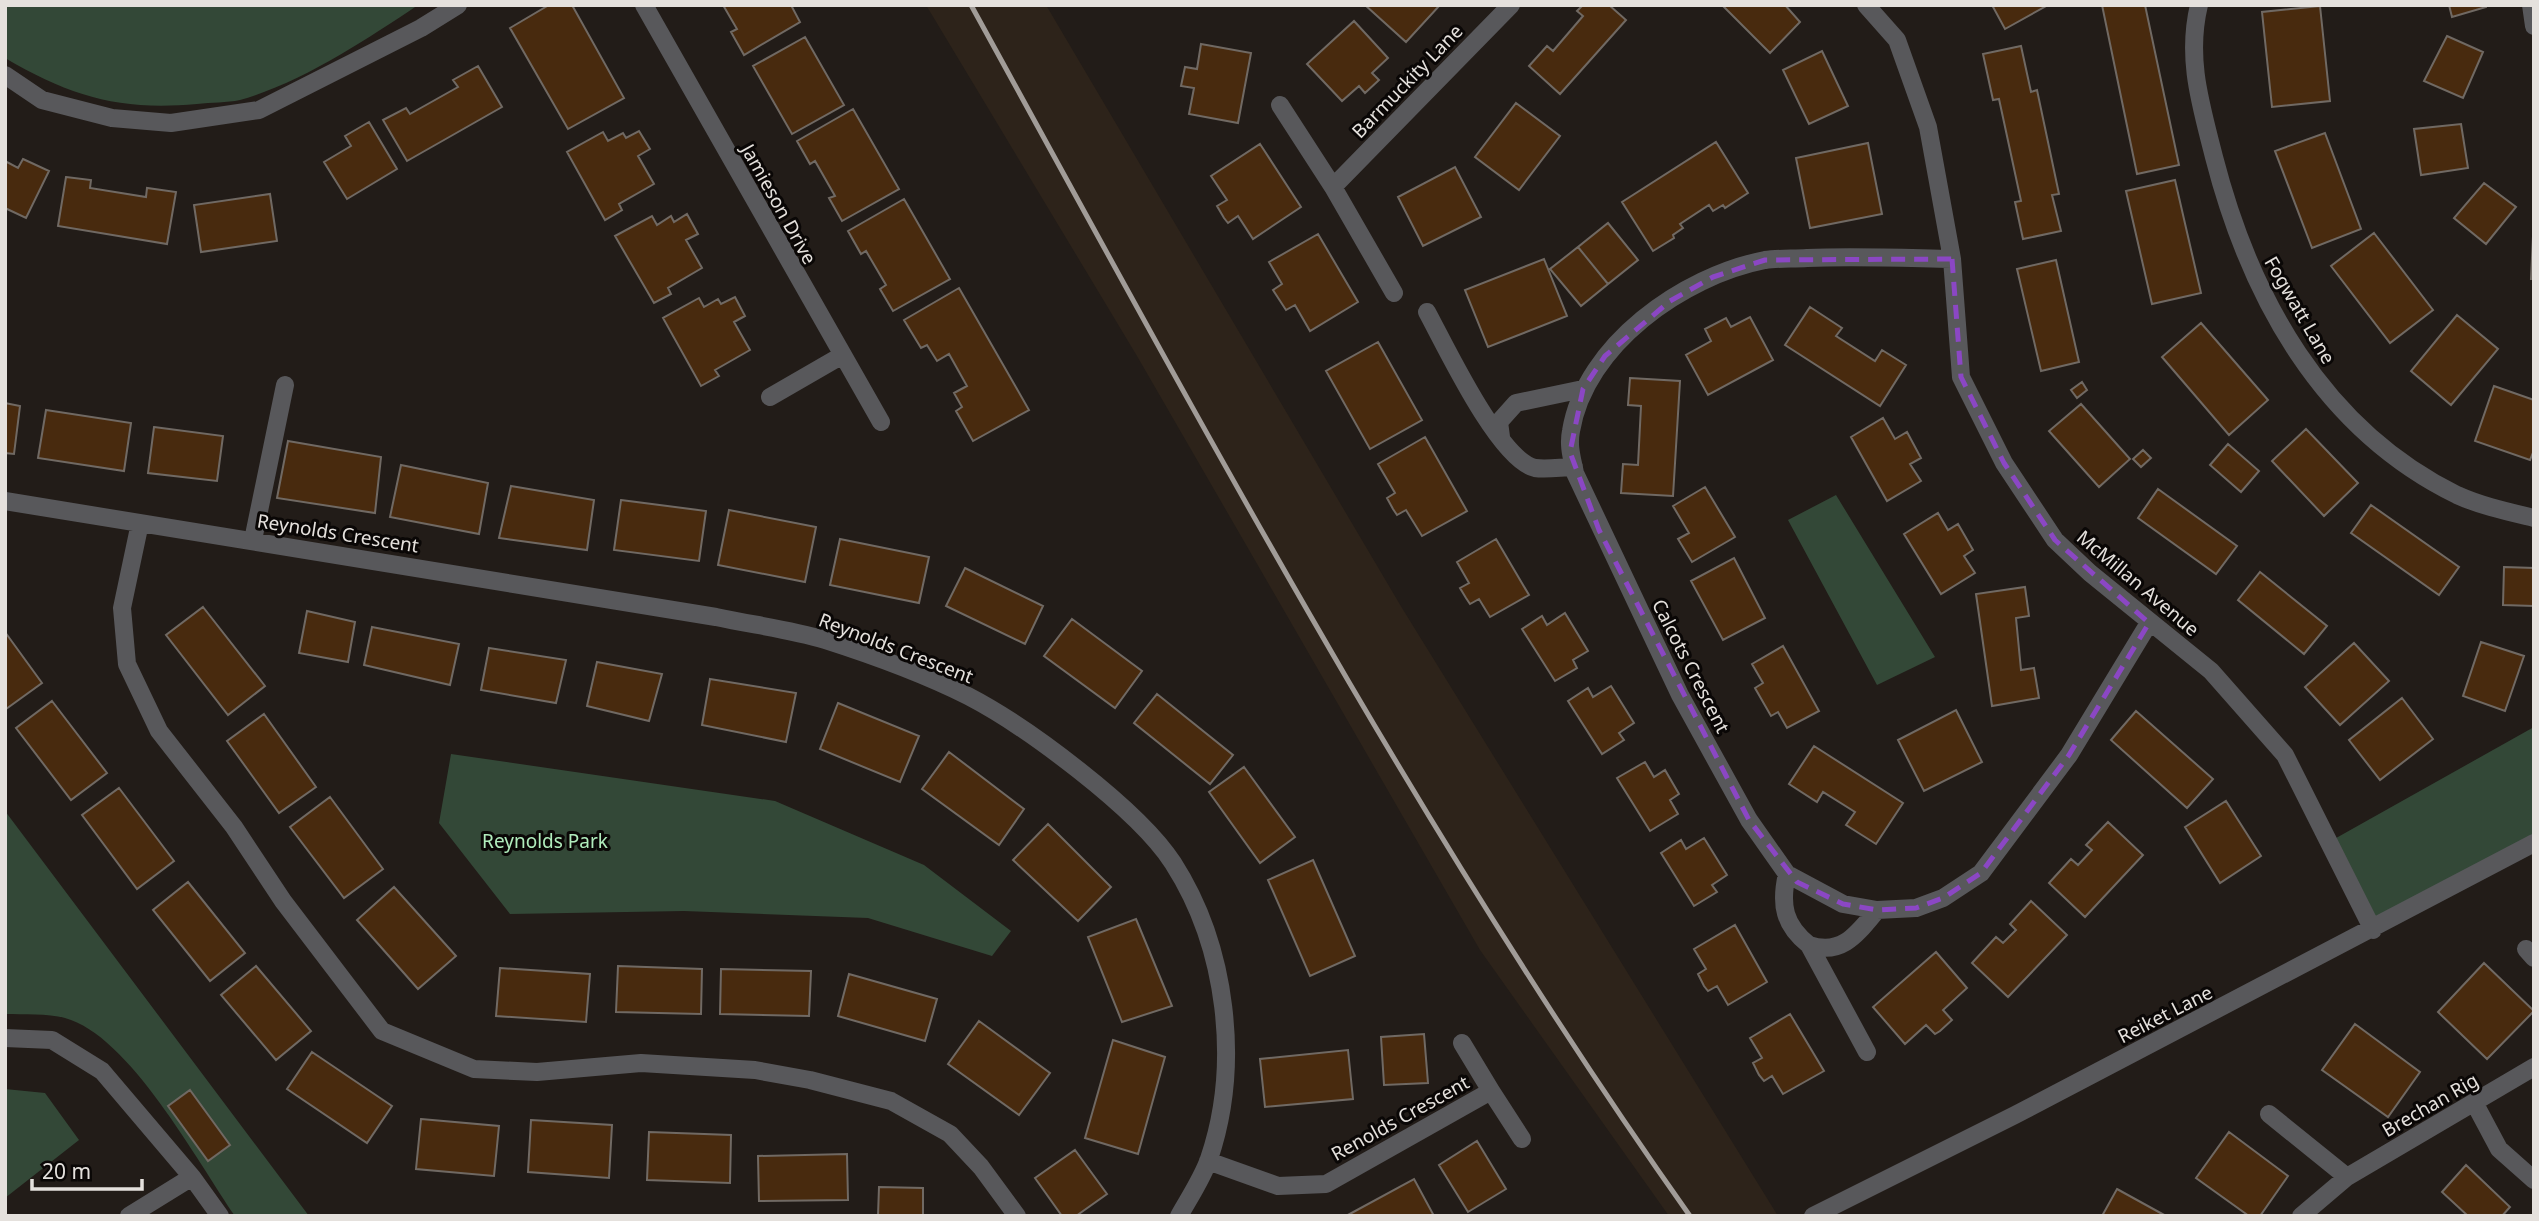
<svg xmlns="http://www.w3.org/2000/svg" width="2539" height="1221" viewBox="0 0 2539 1221" font-family="'Noto Sans',sans-serif">
	<style>
		.built { fill: #2d231a }
		.green { fill: #334837 }
		.building { fill: #482a0e; stroke: #706963; stroke-width: 2 }
		.lines { fill: none; stroke-linecap: round; stroke-linejoin: round }
		.minor { stroke: #58585b; stroke-width: 18 }
		.rail { stroke: #a19c98; stroke-width: 5 }
		.marked { fill: none; stroke: #8b47c4; stroke-width: 5; stroke-dasharray: 14 9; stroke-linejoin: round }
		.labels { text-anchor: middle; stroke-width: 6; stroke-linejoin: round; paint-order: stroke }
		.street-label { font-size: 19px; fill: #e5e1dd; stroke: #0a0706 }
		.park-label { font-size: 19px; fill: #b0ecbc; stroke: #0a0706 }
	</style>
	<rect width="100%" height="100%" fill="#221c18"/>
	<path class="built" d="M926,5H1046L1402,608L1778,1216H1669L1480,950L1137,356Z"/>
	<path class="green" d="M5,5H418C366,40 301,83 240,100C227,103 211,102 197,104C120,111 72,97 5,58Z
		M1836,495L1935,657L1877,685L1788,520Z
		M2534,727V851L2373,930L2329,842Z
		M451,754L775,801L924,865L1011,931L992,956L868,918L684,911L510,914L439,823Z
		M5,811L309,1216H235C197,1161 129,1035 65,1018C47,1013 24,1015 5,1014Z
		M5,1089L45,1093L79,1140L5,1198Z"/>
	<path class="building" d="M549,5H572L624,98L568,129L510,28Z
		M723,5H791L800,22L744,55L731,32L737,29Z
		M1365,5H1440L1406,42Z
		M1583,5H1609L1626,20L1560,94L1529,66L1547,46L1553,51L1583,16L1577,11Z
		M1722,5H1785L1800,22L1770,53Z
		M1992,5H2048L2005,29Z
		M2102,5H2145L2179,165L2137,174Z
		M2449,5H2486V7L2452,17Z
		M2320,6L2330,101L2272,107L2262,12Z
		M1354,21L1388,58L1372,73L1379,80L1365,93L1359,86L1342,101L1307,64Z
		M2447,36L2483,52L2463,98L2424,81Z
		M805,37L844,105L792,134L753,66Z
		M1201,44L1251,53L1238,123L1189,114L1194,88L1181,86L1185,67L1197,69Z
		M2021,46L2031,92L2037,90L2059,194L2052,195L2061,231L2023,239L2015,202L2021,201L1999,99L1993,100L1983,54Z
		M1822,51L1848,106L1809,124L1783,70Z
		M478,66L502,107L407,161L383,120L406,108L410,114L458,87L453,80Z
		M1516,103L1560,136L1519,190L1475,157Z
		M853,109L899,189L842,221L829,198L835,196L815,161L810,164L797,141Z
		M369,122L397,169L347,199L324,162L351,146L345,136Z
		M2461,124L2468,168L2421,175L2414,129Z
		M639,131L650,149L638,156L654,184L619,204L622,210L605,220L567,152L603,132L608,141L623,133L626,138Z
		M2325,133L2361,229L2312,248L2275,151Z
		M1716,142L1748,193L1725,208L1723,205L1713,211L1709,205L1680,224L1683,228L1673,235L1674,238L1653,251L1622,202Z
		M1868,143L1882,214L1810,228L1796,158Z
		M1260,144L1301,207L1253,239L1238,216L1228,223L1224,218L1217,206L1227,200L1211,176Z
		M23,159L49,171L26,218L5,208V161L18,168Z
		M1455,167L1481,217L1423,246L1398,197Z
		M66,177L91,180L90,188L146,197L147,188L176,192L167,244L58,226Z
		M2175,180L2201,293L2152,304L2126,191Z
		M2484,183L2516,207L2486,244L2454,218Z
		M270,194L277,241L201,252L194,205Z
		M904,199L950,279L893,311L880,289L886,285L866,251L861,254L848,231Z
		M687,214L698,234L686,240L702,268L668,288L671,294L654,303L615,236L652,216L657,225L671,216L674,222Z
		M2534,215V279H2531Z
		M1608,223L1638,260L1608,284L1578,247Z
		M2374,233L2433,310L2390,343L2331,266Z
		M1318,234L1358,302L1310,331L1295,305L1286,310L1273,290L1282,284L1269,262Z
		M1578,247L1608,284L1581,306L1550,269Z
		M1544,259L1567,316L1488,347L1465,290Z
		M2056,260L2079,362L2041,371L2017,269Z
		M959,288L1029,410L973,441L956,411L962,407L954,393L967,386L949,354L937,361L927,345L921,348L904,320Z
		M735,297L745,316L734,322L750,350L715,370L719,376L701,386L663,318L699,298L704,307L718,299L721,304Z
		M1810,307L1842,328L1836,336L1875,361L1882,350L1906,365L1880,406L1785,345Z
		M2457,315L2498,349L2451,405L2411,371Z
		M1750,317L1773,360L1708,395L1686,355L1711,341L1705,329L1726,318L1731,327Z
		M2201,323L2268,400L2229,435L2162,357Z
		M1378,342L1422,420L1370,449L1326,371Z
		M1630,378L1680,381L1673,496L1621,493L1623,464L1638,465L1641,406L1628,405Z
		M2082,382L2087,390L2077,398L2071,390Z
		M2494,386L2534,400V450L2530,460L2475,441Z
		M5,403L20,406L14,454L5,453Z
		M2081,404L2130,459L2099,487L2049,431Z
		M46,410L131,423L124,471L38,458Z
		M1883,418L1895,439L1907,432L1921,458L1910,464L1921,481L1887,501L1851,437Z
		M154,427L223,436L217,481L148,473Z
		M2306,429L2358,483L2324,516L2272,461Z
		M1425,437L1467,511L1422,536L1406,510L1397,515L1393,509L1387,498L1395,493L1378,464Z
		M288,441L381,457L375,513L277,498Z
		M2228,444L2259,471L2241,492L2210,465Z
		M2143,450L2151,458L2141,467L2133,459Z
		M401,465L488,483L479,534L390,517Z
		M511,486L594,500L587,550L499,538Z
		M1705,487L1735,537L1692,562L1678,539L1689,533L1673,506Z
		M2158,489L2237,546L2216,574L2138,518Z
		M621,500L706,511L699,561L614,550Z
		M2371,505L2459,567L2439,595L2351,533Z
		M729,510L816,527L805,582L718,565Z
		M1938,513L1948,530L1958,524L1973,550L1964,556L1975,573L1941,594L1904,534Z
		M840,539L929,557L919,603L830,585Z
		M1496,539L1529,595L1490,617L1479,599L1470,604L1466,598L1460,588L1469,583L1457,562Z
		M1734,558L1765,618L1723,640L1691,581Z
		M2504,567L2534,568V606L2503,605Z
		M965,568L1043,606L1025,644L946,606Z
		M2260,572L2327,626L2304,654L2238,600Z
		M2025,587L2029,616L2016,618L2021,670L2034,668L2039,698L1992,706L1976,594Z
		M203,607L265,686L228,715L166,635Z
		M307,611L355,622L348,662L299,653Z
		M1565,613L1588,651L1573,660L1577,668L1555,681L1522,629L1542,616L1547,625Z
		M1072,619L1142,671L1115,708L1044,656Z
		M372,627L459,644L450,685L364,665Z
		M5,632L42,683L6,709L5,707Z
		M2481,642L2524,656L2505,711L2463,696Z
		M2354,643L2389,681L2340,725L2305,687Z
		M1783,646L1819,711L1787,728L1778,712L1771,716L1755,688L1763,683L1752,664Z
		M489,648L566,660L556,703L481,690Z
		M597,662L662,674L649,721L587,706Z
		M710,679L796,693L786,742L702,725Z
		M1611,686L1634,723L1619,733L1624,740L1602,754L1568,701L1588,688L1593,697Z
		M1157,694L1233,755L1210,784L1134,723Z
		M2402,698L2433,739L2380,780L2349,740Z
		M52,701L107,773L71,800L16,728Z
		M838,703L919,736L900,782L820,749Z
		M1956,710L1982,762L1924,791L1898,740Z
		M2136,711L2213,779L2187,808L2111,740Z
		M264,714L316,787L279,813L227,741Z
		M1814,746L1903,803L1876,844L1846,825L1855,812L1823,792L1817,802L1789,784Z
		M949,752L1024,809L999,845L922,789Z
		M1645,762L1654,777L1665,770L1679,794L1670,800L1678,814L1650,831L1617,778Z
		M1244,767L1295,837L1260,863L1209,792Z
		M119,788L174,861L137,889L82,815Z
		M330,797L383,869L344,898L290,827Z
		M2226,801L2261,856L2220,883L2185,827Z
		M2108,822L2143,855L2085,917L2049,883L2071,859L2078,865L2092,850L2086,845Z
		M1048,824L1111,887L1078,921L1013,860Z
		M1704,838L1727,875L1712,885L1717,892L1694,906L1661,853L1681,840L1686,849Z
		M1313,860L1355,956L1310,976L1268,880Z
		M188,882L245,953L210,981L153,910Z
		M394,887L456,956L418,989L357,920Z
		M2031,901L2067,935L2008,997L1972,963L1996,937L2003,943L2016,930L2010,924Z
		M1136,919L1172,1006L1122,1022L1088,937Z
		M1735,925L1767,982L1728,1005L1717,986L1708,991L1704,986L1698,974L1706,969L1694,949Z
		M1936,952L1967,988L1943,1010L1952,1020L1940,1031L1935,1034L1926,1025L1905,1044L1873,1007Z
		M2484,963L2534,1011L2487,1059L2438,1012Z
		M256,966L311,1031L276,1060L221,995Z
		M618,966L702,969L701,1014L616,1012Z
		M500,968L590,974L586,1022L496,1016Z
		M721,969L811,971L809,1016L720,1014Z
		M849,974L937,999L925,1041L838,1016Z
		M1790,1014L1824,1071L1783,1094L1772,1076L1764,1081L1759,1075L1753,1063L1762,1058L1750,1038Z
		M979,1021L1050,1073L1019,1115L948,1064Z
		M2355,1024L2420,1072L2388,1117L2322,1070Z
		M1424,1034L1428,1083L1384,1085L1381,1037Z
		M1113,1040L1165,1057L1138,1154L1085,1138Z
		M1348,1050L1353,1099L1265,1107L1260,1059Z
		M312,1052L392,1106L367,1143L287,1089Z
		M190,1090L230,1145L208,1161L168,1106Z
		M421,1119L499,1126L494,1176L416,1169Z
		M531,1120L612,1125L609,1178L528,1172Z
		M649,1132L731,1135L730,1183L647,1180Z
		M2229,1132L2288,1176L2260,1216H2249L2196,1178Z
		M1477,1141L1506,1189L1468,1212L1439,1165Z
		M1075,1150L1107,1194L1076,1216H1062L1035,1178Z
		M847,1154L848,1200L759,1201L758,1156Z
		M2466,1165L2510,1207L2502,1216H2468L2442,1192Z
		M1414,1179L1434,1216H1346Z
		M879,1187L923,1188V1216H878Z
		M2117,1189L2166,1216H2102Z"/>
	<g class="lines">
		<path class="minor" d="M644,5L881,422
			M1866,5L1897,40L1928,127L1952,259L1961,377L2004,463L2055,540L2090,573L2211,671L2285,755L2373,930
			M2199,5C2186,59 2201,105 2214,157C2250,297 2322,429 2457,495C2481,506 2509,512 2534,518
			M2531,5L2534,26
			M5,75L42,100L112,118L171,123L259,110L421,28L458,5
			M1280,105L1333,187L1394,293
			M1333,187L1511,5
			M1952,259C1903,258 1856,256 1807,258C1794,259 1778,258 1765,260C1683,276 1585,345 1571,431C1568,446 1572,458 1575,473L1680,695L1749,820L1787,874L1843,904L1877,910L1916,908L1943,898L1981,873L2069,755L2149,623
			M1427,312C1445,345 1499,460 1535,468C1547,470 1562,467 1574,467
			M770,397L841,356
			M1501,437L1499,422L1516,403L1583,389
			M5,501L716,617C752,625 790,629 825,640C872,655 924,674 968,696C1026,726 1138,809 1173,863C1227,947 1241,1065 1209,1159C1202,1179 1189,1198 1179,1216
			M140,523L122,608L127,664L159,731L234,827L283,901L382,1031L474,1069L537,1072L641,1063L755,1070L810,1080L891,1101L950,1134L981,1167L1017,1216
			M253,540L285,385
			M1787,874C1780,905 1784,925 1809,945L1867,1052
			M1809,945C1842,956 1857,934 1877,910
			M2526,949L2534,958
			M5,1038L52,1040L102,1071L192,1177
			M1462,1043L1491,1091
			M2475,1104L2499,1149L2534,1180
			M2269,1114L2347,1177
			M1208,1161L1278,1186L1326,1184L1491,1091L1522,1139
			M129,1216L192,1177L220,1216
			M1813,1216L2015,1115L2534,843
			M2301,1216L2347,1177L2534,1067"/>
		<path class="rail" d="M971,5C1197,416 1418,832 1690,1216"/>
	</g>
	<path class="marked" d="M1952,259L1961,377L2004,463L2055,540L2149,623L2069,755L1981,873L1943,898L1916,908L1877,910L1843,904L1797,882L1749,820L1599,530L1570,452L1583,389L1605,356L1670,301L1713,277L1765,260Z"/>
	<g class="labels">
		<g class="street-label">
			<text transform="translate(1407 81) rotate(-46)" y="7">Barmuckity Lane</text>
			<text transform="translate(779 204) rotate(61)" y="7">Jamieson Drive</text>
			<text transform="translate(2300 310) rotate(60)" y="7">Fogwatt Lane</text>
			<text transform="translate(338 533) rotate(9)" y="7">Reynolds Crescent</text>
			<text transform="translate(2138 583) rotate(40)" y="7">McMillan Avenue</text>
			<text transform="translate(896 648) rotate(21)" y="7">Reynolds Crescent</text>
			<text transform="translate(1691 666) rotate(63)" y="7">Calcots Crescent</text>
			<text transform="translate(2165 1014) rotate(-27)" y="7">Reiket Lane</text>
			<text transform="translate(2430 1105) rotate(-30)" y="7">Brechan Rig</text>
			<text transform="translate(1400 1118) rotate(-29)" y="7">Renolds Crescent</text>
		</g>
		<g class="park-label">
			<text x="545" y="848">Reynolds Park</text>
		</g>
	</g>
	<rect width="2539" height="1221" fill="none" stroke="#e5e1dd" stroke-width="14"/>
	<path d="M32 1179v10h110v-10" fill="none" stroke="#e5e1dd" stroke-width="3.5"/>
	<text x="42" y="1179" font-size="21" fill="#e5e1dd" stroke="#0a0706" stroke-width="5" paint-order="stroke">20 m</text>
</svg>
